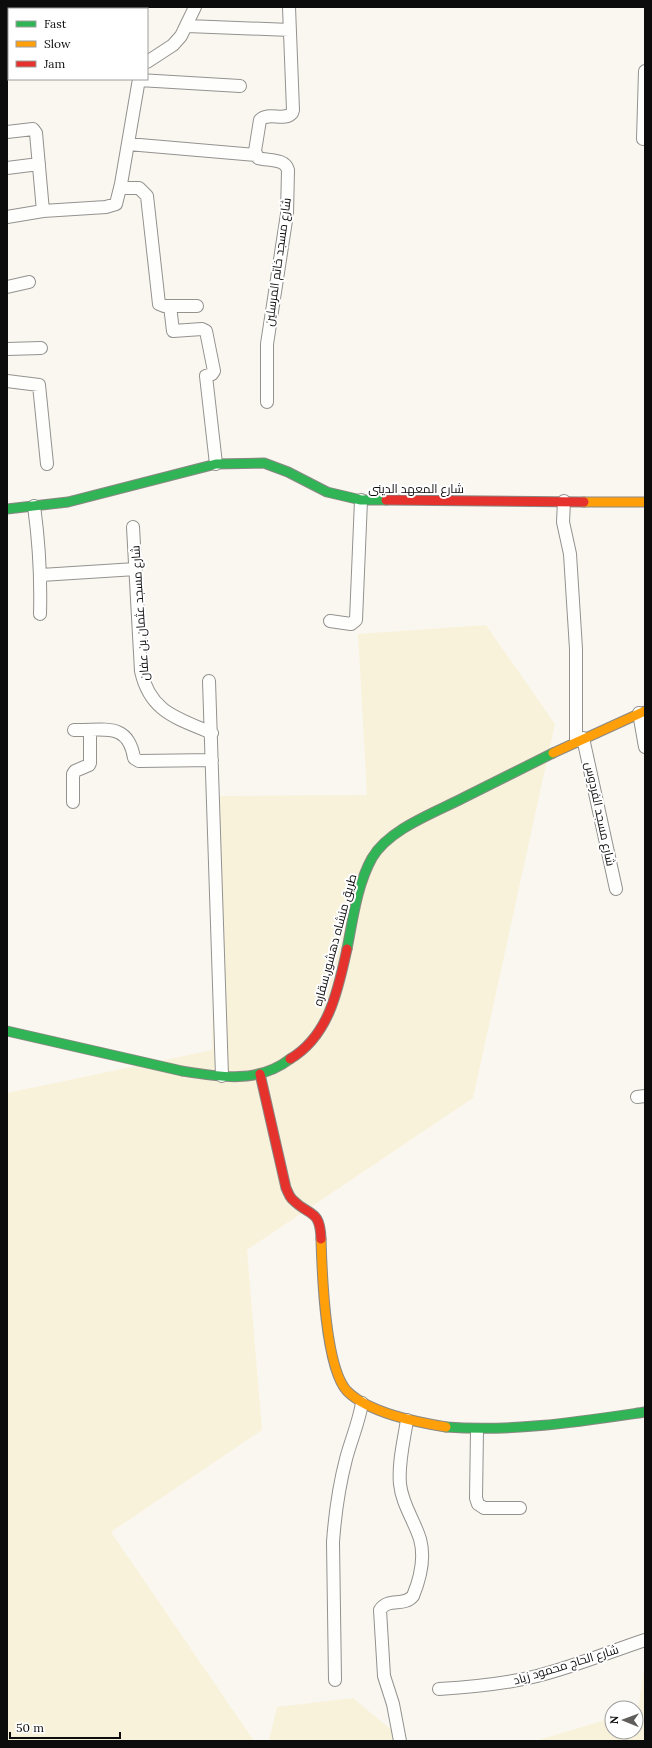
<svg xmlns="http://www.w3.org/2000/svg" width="652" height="1748" viewBox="0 0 652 1748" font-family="Lora,Cairo,serif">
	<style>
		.farmland { fill: #f8f2db }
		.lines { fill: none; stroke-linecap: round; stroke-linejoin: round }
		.street-casing { stroke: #93928f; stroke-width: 14 }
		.fast-casing { stroke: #8a8885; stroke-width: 11 }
		.slow-casing { stroke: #8a8885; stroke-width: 11 }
		.jam-casing { stroke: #8a8885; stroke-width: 11 }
		.street { stroke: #fefefd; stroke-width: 12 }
		.fast { stroke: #30b455; stroke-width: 9 }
		.slow { stroke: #ff9f0a; stroke-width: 9 }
		.jam { stroke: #e5322d; stroke-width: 9 }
		.labels { text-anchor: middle; stroke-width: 4; stroke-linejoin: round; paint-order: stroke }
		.street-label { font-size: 12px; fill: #0c0c0c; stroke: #fff }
	</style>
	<rect width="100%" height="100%" fill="#faf7f0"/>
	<path class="farmland" d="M486,625L555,724L473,1098L247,1250L262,1430L111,1532L254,1741H7V1093L212,1050L217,796L367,795L358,634Z
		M645,1661V1741H535L612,1718V1732H636V1711L638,1710Z
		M353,1698L405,1741H269L277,1707Z"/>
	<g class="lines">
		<g class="street-casing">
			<path id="street" d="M44,7V9
				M78,7L79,9
				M187,26L290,30
				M147,62L173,45L181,36L195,7
				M139,80L240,86
				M7,132L33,129L36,133L43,211
				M643,139L645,71
				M128,144L256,155
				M7,168L39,164
				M120,188H139L147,196L159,304L164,306H197
				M7,217L43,211L106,207L116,204L121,184L139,79
				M7,287L29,282
				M170,306L173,331L202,329L206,331L214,371L212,374L206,376L216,464
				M7,349L41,348
				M7,381L39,385L47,464
				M267,402V344L287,214L288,170C285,158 268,161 258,158L255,151L260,120C269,111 284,122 292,113L293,110L289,7
				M564,501L563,522L570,554L576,649V741
				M34,506C39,542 41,578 40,614
				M133,527L141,671C150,712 177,718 212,733
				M41,575L136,569
				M330,621L351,624L356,620L361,500
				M209,681L222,1076
				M639,713L645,747
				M74,730C103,731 128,721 134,758L139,761L212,760
				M583,738L616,889
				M73,802V774L75,771L89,765L90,763V731
				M637,1097L645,1096
				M477,1430L476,1498L478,1504L484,1508H520
				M335,1680L333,1542C335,1514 339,1486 346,1459C351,1440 359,1422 362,1403
				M439,1689C472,1687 505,1684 537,1676C573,1667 609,1652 645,1640
				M400,1741L393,1704L384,1676L380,1610C388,1597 404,1607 413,1596C420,1579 425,1557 420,1539C414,1520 402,1504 400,1484C398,1463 404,1440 407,1420"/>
		</g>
		<g class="fast-casing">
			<path id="fast" d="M7,509L68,502L216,464L264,463L288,472L327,492L361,500H386
				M347,949C353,919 357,885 372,858C389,829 434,813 463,798C493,783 523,768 553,753
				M7,1031L182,1071C219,1077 258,1084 290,1059
				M446,1427C515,1432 577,1422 645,1412"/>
		</g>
		<g class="slow-casing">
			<path id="slow" d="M584,502H645
				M553,753L645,711
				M321,1239C322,1273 325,1367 347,1391C369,1413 416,1422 446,1427"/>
		</g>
		<g class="jam-casing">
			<path id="jam" d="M386,500L584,502
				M290,1059C329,1036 338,990 347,949
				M260,1074L286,1188C288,1192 289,1196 292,1199C309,1217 320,1208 321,1239"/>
		</g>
		<use href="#street" class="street"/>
		<use href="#fast" class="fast"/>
		<use href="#slow" class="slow"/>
		<use href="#jam" class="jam"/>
	</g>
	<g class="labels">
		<g class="street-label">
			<text transform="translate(278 262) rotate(-82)" y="4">شارع مسجد خاتم المرسلين</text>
			<text x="416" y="493">شارع المعهد الدينى</text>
			<text transform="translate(140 613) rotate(-94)" y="4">شارع مسجد عثمان بن عفان</text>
			<text transform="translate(600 814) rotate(78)" y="4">شارع مسجد الفردوس</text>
			<text transform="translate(335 940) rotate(-75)" y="4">طريق منشاه دهشور,سقاره</text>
			<text transform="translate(566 1665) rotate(-17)" y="4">شارع الحاج محمود زياد</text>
		</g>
	</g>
	<rect width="652" height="1748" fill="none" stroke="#0c0c0c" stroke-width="16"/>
	<rect x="8" y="8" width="140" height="72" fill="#ffffff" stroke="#9e9e9e"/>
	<rect x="16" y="21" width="20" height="6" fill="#30b455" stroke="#9e9e9e"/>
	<text x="44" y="28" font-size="12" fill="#0c0c0c">Fast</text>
	<rect x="16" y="41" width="20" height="6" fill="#ff9f0a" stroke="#9e9e9e"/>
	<text x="44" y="48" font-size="12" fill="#0c0c0c">Slow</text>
	<rect x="16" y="61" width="20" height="6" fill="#e5322d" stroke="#9e9e9e"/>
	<text x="44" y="68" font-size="12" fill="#0c0c0c">Jam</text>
	<g transform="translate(624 1720) rotate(271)"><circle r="19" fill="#ffffff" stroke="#9e9e9e"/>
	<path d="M0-3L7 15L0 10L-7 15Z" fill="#5f5e5c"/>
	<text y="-6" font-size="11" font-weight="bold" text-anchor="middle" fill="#0c0c0c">N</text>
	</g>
	<path d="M10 1732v6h110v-6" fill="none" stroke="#0c0c0c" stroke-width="2"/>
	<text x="16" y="1732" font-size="12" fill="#0c0c0c" stroke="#ffffff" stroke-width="3" paint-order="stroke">50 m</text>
</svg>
